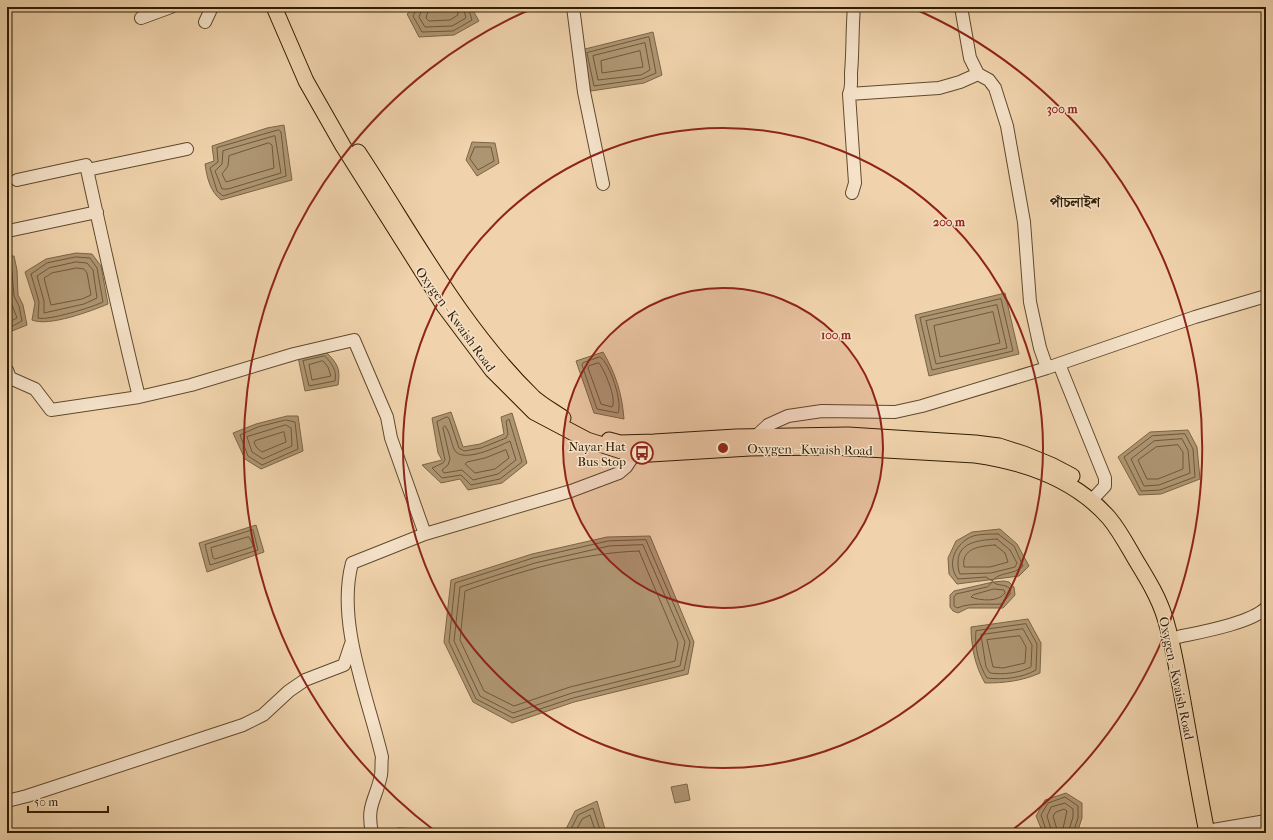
<svg xmlns="http://www.w3.org/2000/svg" width="1273" height="840" viewBox="0 0 1273 840" font-family="'IM FELL French Canon','Noto Serif Bengali',serif">
	<style>
		.water { fill: #ae9572; stroke: #7b6545 }
		.lines { fill: none; stroke-linecap: round; stroke-linejoin: round }
		.shore { stroke: #6e583a; stroke-width: 1 }
		.minor-casing { stroke: #5f4a2c; stroke-width: 14 }
		.major-casing { stroke: #2f1c02; stroke-width: 17 }
		.minor { stroke: #f5e2c9; stroke-width: 12 }
		.major { stroke: #f0d3ac; stroke-width: 15 }
		.ring { fill: none; stroke: #8f2418; stroke-width: 2 }
		.labels { text-anchor: middle; stroke-width: 3; stroke-linejoin: round; paint-order: stroke }
		.street-label { font-size: 13px; fill: #2f1c02; stroke: #f5e2c9 }
		.poi-label { font-size: 13px; fill: #2f1c02; stroke: #f5e2c9; text-anchor: end }
		.neighbourhood-label { font-size: 14px; font-weight: bold; fill: #2f1c02; stroke: #f5e2c9 }
		.centre { fill: #8f2418; stroke: #f5e2c9; stroke-width: 2 }
		.ring-label { font-size: 12px; text-anchor: middle; font-weight: bold; fill: #8f2418; stroke: #f5e2c9; stroke-width: 3; stroke-linejoin: round; paint-order: stroke }
	</style>
	<rect width="100%" height="100%" fill="#f0d3ac"/>
	<filter id="stains"><feTurbulence type="fractalNoise" baseFrequency=".005" numOctaves="4"/><feColorMatrix values="0 0 0 0 .2 0 0 0 0 .09 0 0 0 0 .02 0 0 0 .5 -.17"/></filter>
	<radialGradient id="worn" r=".72"><stop offset=".6" stop-color="#630" stop-opacity="0"/><stop offset="1" stop-color="#630" stop-opacity=".3"/></radialGradient>
	<path class="water" d="M416,7H471L479,21L454,35L419,37L407,14Z
		M653,32L662,75L644,83L591,91L581,50Z
		M284,125L292,180L221,200C210,191 207,178 205,164L214,161L212,146L267,128Z
		M472,142L495,143L499,163L477,176L466,160Z
		M76,253L92,254L101,266L108,304C91,311 49,327 32,320L35,303L25,272L46,259Z
		M7,256H14L17,270L18,295L23,305L27,325L7,333Z
		M1005,293L1019,354L929,376L915,315Z
		M325,351C337,363 341,368 338,385L305,391L298,357Z
		M603,352C616,374 622,394 624,419L594,413L576,361Z
		M451,412L463,447L480,444L504,434L501,417L512,413L527,463L502,483L468,490L460,479L441,483L422,465L442,460L438,453L432,418Z
		M287,416H298L303,451L261,469L245,459L233,433L256,424Z
		M1188,430L1197,447L1200,479L1161,494L1139,495L1118,457L1150,432Z
		M256,525L264,552L207,572L199,543Z
		M1000,529L1017,544L1029,566L1019,576L957,584L949,574L948,558L956,541L972,532Z
		M650,536L694,642L688,674L574,702L512,723L473,702L444,642L451,580L532,554L607,537Z
		M1004,581L1009,582L1014,587L1015,595L1003,608H968L958,613L953,611L950,607V595L954,591L993,582Z
		M1028,619L1041,643L1040,673C1022,681 1005,683 985,683C975,666 971,646 971,627Z
		M687,784L690,800L675,803L671,787Z
		M1066,793L1082,803V818L1077,833H1043L1036,816L1045,800Z
		M597,801L606,833H564L575,811Z
		M399,828L421,829V833L377,832Z"/>
	<g class="lines">
		<path class="shore" d="M418,7L413,16L422,32L453,31L472,20L468,7
			M423,7L419,17L425,27L452,26L466,18L463,7
			M429,7L426,18L429,21L450,20L458,15L457,7
			M649,37L656,73L642,79L594,86L587,53Z
			M645,43L650,70L641,75L598,80L593,56Z
			M640,51L643,67L602,73L601,61Z
			M279,130L281,132L286,176L223,196L217,191L210,168L218,162L217,148Z
			M275,136L281,173L228,189H222L215,171L222,164L223,151Z
			M269,143L272,145L274,168L226,182L222,174L228,166L229,156Z
			M475,147H491L494,161L478,170L470,159Z
			M76,257L90,258L97,268L103,302C93,307 48,321 38,318L39,302L31,274L47,263Z
			M7,260L11,262L14,296L19,306L22,321L7,329
			M76,262L87,263L93,270L97,298L84,304L44,313V301L37,276L49,268Z
			M7,266L9,297L17,318L7,323
			M77,268L84,269L87,273L91,295L82,299L51,305L44,278L52,273Z
			M1001,299L1013,351L932,370L920,318Z
			M997,305L1007,348L936,364L926,321Z
			M993,312L1000,343L940,357L934,326Z
			M325,356C332,364 337,370 335,381L309,386L303,361Z
			M600,357C610,362 623,404 618,413L597,409L582,365L583,363Z
			M323,361L328,367L331,376L312,380L309,365Z
			M599,363C605,371 617,399 612,407L601,404L588,368L589,366Z
			M447,417L449,418L459,448L464,451L481,448L506,438L508,434L506,421L509,419L522,462L500,479L471,485L461,475L442,478L432,468L443,463L445,460L437,422Z
			M286,420L295,422L298,449L262,465L248,456L240,435L258,427Z
			M286,425L291,428L292,446L263,459L252,452L247,437Z
			M445,426C450,432 451,442 454,449C461,465 499,446 510,441L516,460L498,474L473,480L462,470L444,473L442,470L448,465L450,459L443,428Z
			M284,432L286,442L262,452L257,448L254,443L255,441Z
			M1185,434L1193,449L1195,477L1160,490L1141,491L1124,457L1152,436Z
			M1182,439L1188,450L1190,473L1159,485L1144,486L1131,459L1154,441Z
			M1178,445L1183,452V469L1158,479H1147L1138,460L1156,447Z
			M506,450L509,458L495,469L475,473L465,464L467,462L485,458Z
			M253,530L258,550L210,565L205,545Z
			M998,534L1014,546L1023,566C1013,576 1000,571 992,581L986,577L958,579C946,564 955,543 973,536C980,534 990,534 998,534Z
			M249,537L253,545L252,547L215,559L213,558L211,548Z
			M997,539L1010,550L1017,563L1015,567L991,573L960,574C958,570 958,566 958,562C958,541 982,540 997,539Z
			M646,540L690,642L684,670L573,698L513,718L476,699L449,642L455,583L533,558L608,541Z
			M643,545L685,642L680,666L572,693L513,713L480,696L454,641L460,587L535,563L609,546Z
			M995,545L1005,553L1008,562L990,567H964C961,548 980,546 995,545Z
			M639,551L678,643L675,661L570,687L514,706L484,691L460,640L465,591C520,571 581,553 639,551Z
			M993,582C998,587 1005,583 1010,589V594L1002,604C987,605 972,602 957,608L954,606V597L956,594L987,587Z
			M994,589L1004,590L1005,593C999,602 981,601 971,597L973,595Z
			M1026,624L1037,644L1036,670C1022,678 1003,680 987,678C979,666 974,645 976,631Z
			M1023,629L1032,645L1031,667C1019,673 1003,675 990,673L986,667L981,635Z
			M1020,636L1026,647L1025,663L1003,668L993,667L987,640Z
			M569,833L578,815L593,808L601,833
			M575,833L582,819L590,815L596,833
			M1047,833L1041,815L1048,803L1065,797L1078,806V818L1073,833
			M1052,833L1047,816L1051,807L1065,803L1073,809V817L1068,833
			M1058,833L1053,816L1056,812L1064,809L1067,811L1062,833"/>
		<g class="minor-casing">
			<path id="minor" d="M573,7L584,92L603,184
				M961,7L970,58L978,74L989,80L995,88L1007,126L1024,222L1030,302L1040,348L1047,368
				M141,18L171,7
				M205,22L212,7
				M849,94C852,87 851,80 851,73C853,51 852,29 854,7
				M87,170L187,149
				M17,180L86,165C103,242 120,320 139,397
				M852,193L855,183L849,94L939,88L960,82L978,74
				M8,231L97,212
				M1059,364L1105,478V486L1091,501
				M7,370L10,378L35,389L51,410L139,397L191,385L294,354L354,340L387,417L391,438L425,534
				M753,439L768,425L788,416L822,411L895,412L922,406L1047,368L1195,317L1266,296
				M1178,637C1201,632 1251,623 1266,608
				M7,801L27,796L243,725L263,715L289,691L305,680L344,665L351,644
				M1207,831L1266,821
				M372,833C366,805 376,800 381,775C382,769 381,763 382,757C368,697 336,623 352,563L425,534L571,491L619,473L626,467L634,455"/>
		</g>
		<g class="major-casing">
			<path id="major" d="M274,7L306,81L343,146L444,306L492,370L534,412L587,440L634,455L750,448L832,447L975,455C1024,462 1075,479 1109,518C1120,531 1128,547 1137,562C1148,580 1159,598 1165,618C1173,644 1177,670 1182,696C1190,741 1198,787 1207,833
				M358,152C413,235 461,327 533,397C542,405 553,411 563,418
				M609,440L620,443L654,442L736,437L848,435L975,443L999,446L1024,454L1051,465L1072,476"/>
		</g>
		<use href="#minor" class="minor"/>
		<use href="#major" class="major"/>
	</g>
	<circle cx="723" cy="448" r="160" fill="#8f2418" fill-opacity=".12"/>
	<g class="ring">
		<circle cx="723" cy="448" r="160"/>
		<circle cx="723" cy="448" r="320"/>
		<path d="M435 831A479 479 0 0 1 536 7M910 7A479 479 0 0 1 1011 831"/>
	</g>
	<defs>
		<g id="bus-ring" transform="scale(1.15)"><circle r="9.5" fill="#f5e2c9" stroke="#8f2418" stroke-width="1.5"/><path d="M-5-6H5V4H4V6H2V4H-2V6H-4V4H-5ZM-3.5-4V0h7V-4ZM-3.5 1.2v1.5H-2V1.2ZM2 1.2v1.5H3.5V1.2Z" fill="#8f2418"/></g>
	</defs>
	<g fill-rule="evenodd">
		<use href="#bus-ring" x="642" y="453"/>
	</g>
	<g class="labels">
		<g class="street-label">
			<text transform="translate(456 319) rotate(54)" y="5">Oxygen - Kwaish Road</text>
			<text transform="translate(810 449) rotate(1)" y="5">Oxygen - Kwaish Road</text>
			<text transform="translate(1177 678) rotate(78)" y="5">Oxygen - Kwaish Road</text>
		</g>
		<g class="poi-label">
			<text x="626" y="451">Nayar Hat<tspan x="626" dy="15">Bus Stop</tspan></text>
		</g>
		<g class="neighbourhood-label">
			<text x="1075" y="207">পাঁচলাইশ</text>
		</g>
	</g>
	<circle cx="723" cy="448" r="6" class="centre"/>
	<g class="ring-label">
		<text x="1062" y="113">300 m</text>
		<text x="949" y="226">200 m</text>
		<text x="836" y="339">100 m</text>
	</g>
	<rect width="1273" height="840" fill="none" stroke="#f0d3ac" stroke-width="24"/>
	<rect x="8" y="8" width="1257" height="824" fill="none" stroke="#2f1c02" stroke-width="2"/>
	<rect x="12" y="12" width="1249" height="816" fill="none" stroke="#2f1c02"/>
	<path d="M28 806v6h80v-6" fill="none" stroke="#2f1c02" stroke-width="2"/>
	<text x="34" y="806" font-size="12" fill="#2f1c02" stroke="#f5e2c9" stroke-width="3" paint-order="stroke">50 m</text>
	<rect width="100%" height="100%" filter="url(#stains)"/>
	<rect width="100%" height="100%" fill="url(#worn)"/>
</svg>
